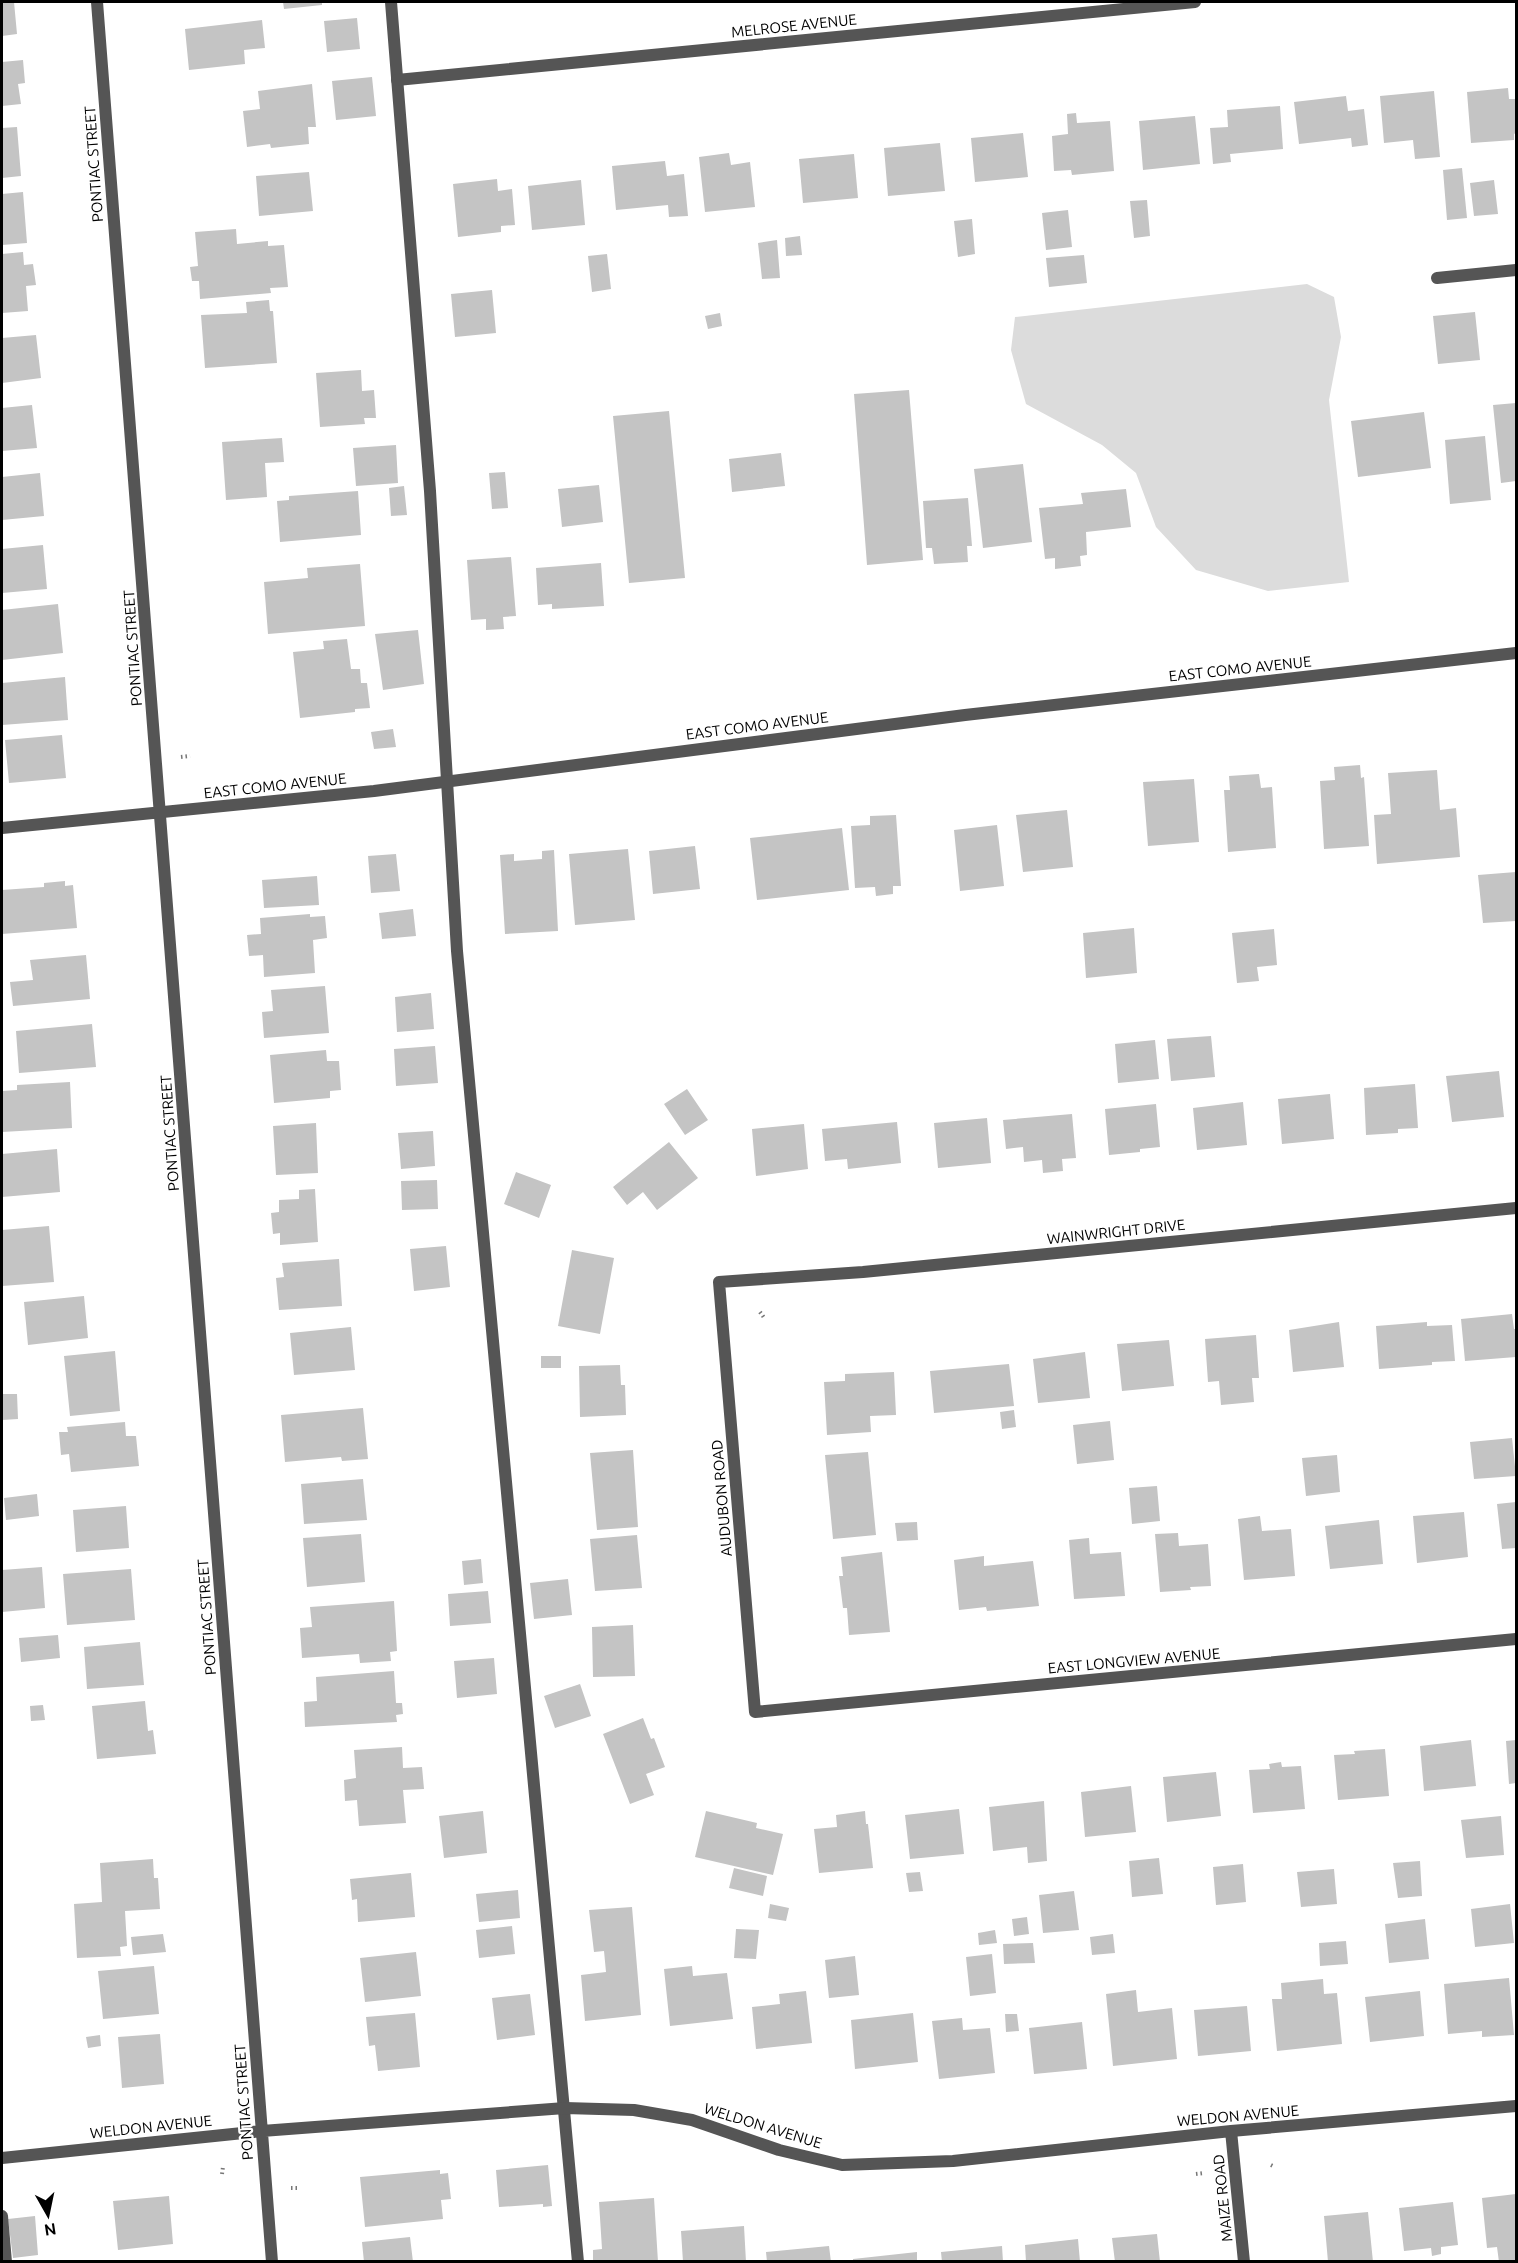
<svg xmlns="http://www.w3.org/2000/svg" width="1518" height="2263" viewBox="0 0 1518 2263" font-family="Ubuntu,sans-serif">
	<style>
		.green { fill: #dcdcdc }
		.building { fill: #c4c4c4 }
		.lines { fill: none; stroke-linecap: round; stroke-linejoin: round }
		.path { stroke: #777; stroke-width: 4; stroke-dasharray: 1.5 3; stroke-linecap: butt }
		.service { stroke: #555; stroke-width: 12 }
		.minor { stroke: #555; stroke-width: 12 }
		.labels { text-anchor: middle; stroke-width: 4.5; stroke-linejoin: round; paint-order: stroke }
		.street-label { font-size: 15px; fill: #000; stroke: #fff }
	</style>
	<rect width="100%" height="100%" fill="#fff"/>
	<path class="green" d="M1307,284L1334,297L1341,337L1329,400L1349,582L1268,591L1196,570L1156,527L1136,473L1102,445L1026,404L1011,350L1015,317Z"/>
	<path class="building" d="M11,2H14L17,34L2,36V3Z
		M283,2H322V5L284,9Z
		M357,18L360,49L327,52L324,21Z
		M262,20L265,48L244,50L245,64L189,70L185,29Z
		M23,60L25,83L18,84L21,104L2,106V62Z
		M372,77L376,116L336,120L332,81Z
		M312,84L316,127H308L309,144L271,148L270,144L247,147L243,111L260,109L258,91Z
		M1508,88L1509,99H1516V133L1514,134V140L1471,143L1467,92Z
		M1434,91L1440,157L1415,159L1413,140L1384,143L1380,96Z
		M1346,96L1348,111L1364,109L1368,145L1352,147L1351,138L1299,144L1294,102Z
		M1280,106L1283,149L1230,154L1231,162L1213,164L1210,128L1228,127L1227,110Z
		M1076,113L1077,123L1110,121L1114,171L1072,175L1071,170L1054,171L1052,136L1068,134L1067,114Z
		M1195,116L1200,164L1143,170L1139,121Z
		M17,127L21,176L2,178V128Z
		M1023,133L1028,177L975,182L971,138Z
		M940,143L945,191L888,196L884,148Z
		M729,153L731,165L750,162L755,207L705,212L699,157Z
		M854,154L858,198L803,203L799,159Z
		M665,161L667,176L684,174L688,216L669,217L668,205L616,210L612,166Z
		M1462,168L1467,218L1447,220L1443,170Z
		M309,172L313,211L259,216L256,176Z
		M497,179L498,191L512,189L515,225L501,226V232L458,237L453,184Z
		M581,180L585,225L532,230L528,186Z
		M1494,180L1498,214L1474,216L1470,183Z
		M23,192L27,243L2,245V194Z
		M1147,200L1150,236L1134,238L1130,201Z
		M1068,210L1072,247L1046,250L1042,213Z
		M972,219L975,254L958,257L954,221Z
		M236,229L237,244L268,241V246L284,245L288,287L270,288L271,293L200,299L199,281H192L190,267L198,266L195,232Z
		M800,236L802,255L786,256L785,238Z
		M777,240L780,278L762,279L758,243Z
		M23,252L24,265L33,264L36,285L26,286L28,311L2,313V254Z
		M607,254L611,289L592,292L588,256Z
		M1084,255L1087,283L1049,287L1046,258Z
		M492,290L496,333L455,337L451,294Z
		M269,300L270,311H273L277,363L205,368L201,315L247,313L246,302Z
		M1475,312L1480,360L1438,364L1433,316Z
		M720,313L722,326L708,329L705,316Z
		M36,335L41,378L2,383V338Z
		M361,370L362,391L374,390L376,418H364L365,424L320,427L316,373Z
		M909,390L923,560L867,565L854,394Z
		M1516,403V481L1501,483L1493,405Z
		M32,405L37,448L2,451V408Z
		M669,411L685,578L629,583L613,416Z
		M1424,412L1431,468L1358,477L1351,421Z
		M1485,436L1491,500L1450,504L1445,440Z
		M282,438L284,462L265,463L267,497L226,500L222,442Z
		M396,445L398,483L356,486L353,448Z
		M781,453L785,486L732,492L729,459Z
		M1023,464L1032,542L983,548L974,469Z
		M505,472L508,508L492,509L489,473Z
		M40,473L44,516L2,520V477Z
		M599,485L603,522L562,527L558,489Z
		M404,486L407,515L391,516L389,488Z
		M1126,489L1131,527L1086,532L1087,555L1080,556L1081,566L1055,569V558L1045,559L1039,508L1083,504L1081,493Z
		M358,491L361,535L280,542L277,501L289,500V496Z
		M968,498L972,546H967L968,562L934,564L932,548H926L923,501Z
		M43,545L47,589L2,593V549Z
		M511,557L516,616L503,617L504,629L486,630V619L471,620L467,560Z
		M601,563L604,606L552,609V604L538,605L536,568Z
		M360,564L365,626L268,634L264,582L308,578L307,568Z
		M58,604L63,653L2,660V610Z
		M418,630L424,684L383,690L375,634Z
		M347,639L351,669H360L361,683H367L370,708L355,709V712L300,718L293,652L324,649L323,641Z
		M65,677L68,720L2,725V683Z
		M393,729L396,747L374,749L371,732Z
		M62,735L66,778L9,783L5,740Z
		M1360,765L1361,778L1364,777L1369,846L1324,849L1320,781L1335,780L1334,767Z
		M1437,770L1440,810L1456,808L1460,857L1377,864L1374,815L1391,814L1388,773Z
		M1259,774L1261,788L1272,787L1276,848L1228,852L1224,790H1230L1229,776Z
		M1194,779L1199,842L1148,846L1143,782Z
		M1067,810L1073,867L1023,872L1016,815Z
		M896,815L901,886H893V894L876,896L875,887L855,888L851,826L870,825V816Z
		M997,825L1004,886L960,891L954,830Z
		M842,828L849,890L757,900L750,838Z
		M695,846L700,889L653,894L649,851Z
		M628,849L635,920L575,925L569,854Z
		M554,850L558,931L505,934L500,855L514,854V861L542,859V851Z
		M396,854L400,891L371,893L368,856Z
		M1516,872V921L1483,923L1478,875Z
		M317,876L319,905L264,908L262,880Z
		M65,881V886L73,885L77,928L2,934V890L44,887V883Z
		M413,909L416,936L382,939L379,913Z
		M310,914V917L325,916L327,938L313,940L315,973L264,977L263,955L249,956L247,935L261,934L260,918Z
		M1134,928L1137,973L1086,978L1083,933Z
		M1274,929L1277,965L1257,967L1259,981L1237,983L1232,933Z
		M86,955L90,999L13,1006L10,982L33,980L30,960Z
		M325,986L329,1033L264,1038L262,1012L273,1011L271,990Z
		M431,993L434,1029L397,1032L395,997Z
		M92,1024L96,1067L19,1073L16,1031Z
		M1211,1036L1215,1077L1171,1081L1167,1039Z
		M1155,1040L1159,1079L1118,1083L1115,1044Z
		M435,1046L438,1083L396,1086L394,1049Z
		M326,1050L327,1061H339L341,1090L330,1091V1098L274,1103L270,1055Z
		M1499,1071L1504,1117L1452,1122L1446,1076Z
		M70,1082L72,1128L2,1132V1091L17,1090V1085Z
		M1415,1084L1418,1128L1398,1129V1133L1366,1135L1364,1088Z
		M687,1089L708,1120L685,1135L664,1104Z
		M1330,1094L1334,1139L1282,1144L1278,1099Z
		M1243,1102L1247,1145L1197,1150L1193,1108Z
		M1156,1104L1160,1147L1140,1149V1152L1109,1155L1105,1109Z
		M1072,1114L1076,1158L1062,1159L1063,1171L1043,1173L1042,1160L1024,1162L1023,1147L1006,1149L1003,1120Z
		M987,1118L991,1163L938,1168L934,1123Z
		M897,1122L901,1163L848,1169L847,1159L825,1161L822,1129Z
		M316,1123L318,1173L276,1175L273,1126Z
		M804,1124L808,1169L756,1176L752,1129Z
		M433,1131L435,1166L401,1169L398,1133Z
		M669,1142L698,1178L657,1210L643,1192L627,1205L613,1187Z
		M57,1149L60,1192L2,1197V1154Z
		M516,1172L551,1185L539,1218L504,1204Z
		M437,1180L438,1209L402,1210L401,1181Z
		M315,1189L318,1242L280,1245V1233L273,1234L271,1213L279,1212V1200L299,1199V1190Z
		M49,1226L54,1282L2,1286V1230Z
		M446,1246L450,1287L414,1291L410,1249Z
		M572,1250L614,1258L600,1334L558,1326Z
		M339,1259L342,1306L279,1310L276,1278L284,1277L282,1263Z
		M84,1296L88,1338L28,1345L24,1302Z
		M1512,1314L1514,1329H1516V1357L1465,1361L1461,1319Z
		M1339,1322L1344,1367L1293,1372L1289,1330Z
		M1427,1322V1326L1452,1325L1455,1361L1432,1362V1365L1379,1369L1376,1326Z
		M351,1327L355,1370L294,1375L290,1333Z
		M1256,1335L1259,1378H1252L1254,1402L1221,1405L1219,1381L1208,1382L1205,1339Z
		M1169,1340L1174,1386L1122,1391L1117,1344Z
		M115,1351L120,1411L70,1416L64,1356Z
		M1085,1352L1090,1398L1038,1403L1033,1359Z
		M541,1356H561V1368H541Z
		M1009,1364L1014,1406L934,1413L930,1371Z
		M620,1365L621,1385H625L626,1415L580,1417L579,1366Z
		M894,1372L896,1415L870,1416L871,1432L827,1435L824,1382L845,1381V1374Z
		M2,1394H17L18,1419L2,1420Z
		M363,1408L368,1459L342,1461L341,1457L285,1462L281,1415Z
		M1014,1410L1016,1427L1002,1429L1000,1412Z
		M1110,1421L1114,1460L1077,1464L1073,1425Z
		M125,1422L126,1436H136L139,1466L71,1472L69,1454L61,1455L59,1432H68L67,1427Z
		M1512,1438L1516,1476L1474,1479L1470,1442Z
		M633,1450L638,1527L597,1530L590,1453Z
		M868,1452L876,1535L833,1539L825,1455Z
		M1337,1455L1340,1492L1306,1496L1302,1458Z
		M363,1479L367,1520L304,1524L301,1484Z
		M1157,1486L1160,1521L1132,1524L1129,1488Z
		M37,1494L39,1516L6,1520L4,1498Z
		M1516,1502V1548L1502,1549L1497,1504Z
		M126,1506L129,1548L76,1552L73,1510Z
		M1464,1512L1468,1557L1417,1563L1413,1516Z
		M1260,1516L1262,1531L1291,1529L1295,1576L1244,1580L1238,1519Z
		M1379,1520L1383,1564L1330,1569L1325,1526Z
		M917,1522L918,1540L897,1541L895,1523Z
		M1178,1533L1179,1546L1208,1544L1211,1586L1190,1587L1191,1590L1160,1592L1155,1534Z
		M361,1534L365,1582L307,1587L303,1538Z
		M637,1535L642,1588L595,1591L590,1539Z
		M1089,1538L1090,1554L1121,1552L1125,1596L1074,1599L1069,1540Z
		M882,1552L890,1632L849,1635L847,1608H843L839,1576H843L841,1557Z
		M984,1556V1566L1033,1561L1039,1606L987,1611L986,1607L959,1610L954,1560Z
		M481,1559L483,1583L464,1585L462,1561Z
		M42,1567L45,1608L2,1612V1570Z
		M131,1569L135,1620L67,1625L63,1574Z
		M568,1579L572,1615L534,1619L530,1583Z
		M488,1591L491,1623L450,1626L448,1594Z
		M394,1601L397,1651L390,1652L391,1661L360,1663L359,1654L302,1658L300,1628L312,1627L310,1607Z
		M633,1625L635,1676L593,1677L592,1627Z
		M58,1635L60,1658L21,1662L19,1638Z
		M140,1642L144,1685L87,1689L84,1647Z
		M494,1658L497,1694L457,1698L454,1661Z
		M394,1671L396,1703H402L403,1714L396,1715L397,1722L305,1727L304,1702L317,1701L316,1677Z
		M580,1684L591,1716L555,1728L544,1696Z
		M145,1701L148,1731L153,1730L156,1754L97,1759L92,1706Z
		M43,1705L45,1720L31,1721L30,1706Z
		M643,1718L651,1739L654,1738L665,1767L646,1774L654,1795L630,1804L603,1734Z
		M1471,1740L1476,1786L1424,1791L1420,1746Z
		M1516,1740V1783L1509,1784L1506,1741Z
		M402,1747L403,1768L422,1767L424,1789L403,1790L406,1823L359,1826L357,1800L345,1801L344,1780L356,1778L354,1750Z
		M1385,1749L1389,1796L1338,1800L1334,1755L1355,1754L1354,1751Z
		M1281,1762L1282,1767L1301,1766L1305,1809L1253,1813L1249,1770L1270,1769L1269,1764Z
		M1216,1772L1221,1816L1167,1822L1163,1777Z
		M1131,1786L1136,1832L1085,1837L1081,1792Z
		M1044,1801L1047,1861L1028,1863L1027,1847L993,1851L989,1807Z
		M959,1809L964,1854L910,1859L905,1815Z
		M483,1811L487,1853L444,1858L439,1816Z
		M706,1811L757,1823L756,1828L783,1834L773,1875L695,1857Z
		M865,1811L866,1824H868L873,1868L819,1873L814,1829L837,1827L836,1815Z
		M1501,1816L1504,1855L1466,1858L1461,1820Z
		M1159,1858L1163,1894L1132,1897L1129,1861Z
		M153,1859L154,1878H158L160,1909L125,1911L127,1946L120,1947L121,1956L77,1958L74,1904L102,1902L100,1863Z
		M1420,1861L1422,1896L1398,1898L1393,1863Z
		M1243,1864L1246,1902L1216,1905L1213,1867Z
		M734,1868L767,1876L763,1896L729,1888Z
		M1334,1869L1337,1904L1301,1907L1297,1872Z
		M920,1872L923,1891L909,1892L906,1873Z
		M411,1873L415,1917L358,1922L357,1899L352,1900L350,1879Z
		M518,1890L520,1918L479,1922L476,1894Z
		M1074,1891L1079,1930L1043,1933L1039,1895Z
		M770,1904L789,1908L786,1921L768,1918Z
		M1510,1904L1514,1943L1475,1947L1471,1909Z
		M632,1907L641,2015L585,2021L581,1975L606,1972L604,1951L594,1952L589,1910Z
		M1027,1917L1029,1934L1014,1936L1012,1919Z
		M1425,1919L1429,1959L1389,1963L1385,1924Z
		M512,1926L515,1954L479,1958L476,1930Z
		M736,1929L759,1930L756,1959L734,1958Z
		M995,1930L997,1943L979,1945L978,1933Z
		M163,1934L166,1952L133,1955L131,1937Z
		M1113,1934L1115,1953L1092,1955L1090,1937Z
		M1346,1941L1348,1964L1320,1966L1319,1943Z
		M1033,1943L1035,1963L1004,1964L1003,1944Z
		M416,1952L421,1996L365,2002L360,1958Z
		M992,1954L996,1993L970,1996L966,1957Z
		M855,1956L859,1995L829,1998L825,1960Z
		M154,1966L159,2014L103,2019L98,1971Z
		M692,1966L693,1976L727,1973L733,2019L670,2026L664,1969Z
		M1509,1978L1514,2035L1482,2037V2031L1448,2034L1444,1984Z
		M1323,1979L1324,1994L1337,1993L1342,2044L1277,2051L1272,1999H1282L1281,1983Z
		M1136,1990L1138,2012L1172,2008L1177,2059L1113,2066L1106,1994Z
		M806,1991L812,2043L756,2049L752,2007L780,2004L779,1994Z
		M1420,1991L1424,2036L1370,2042L1365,1997Z
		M530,1994L535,2035L497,2040L492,1998Z
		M1247,2006L1251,2051L1198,2056L1194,2010Z
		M415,2013L420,2067L378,2071L375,2045L369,2046L366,2017Z
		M913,2013L918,2062L855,2069L851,2020Z
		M1005,2014H1017L1019,2031L1006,2032Z
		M962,2018L963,2030L990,2028L995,2073L939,2079L932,2021Z
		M1082,2022L1087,2069L1034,2074L1029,2028Z
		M160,2034L164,2084L122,2088L118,2037Z
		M100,2035L101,2046L88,2048L86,2037Z
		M548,2165L552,2206L543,2207V2204L499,2207L496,2170Z
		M440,2170V2174L448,2173L451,2199L441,2200L443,2219L365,2227L360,2177Z
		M1516,2194V2262H1499L1497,2247L1487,2248L1482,2198Z
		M169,2196L173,2244L118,2250L113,2201Z
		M654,2198L658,2262H593V2250L602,2249L599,2202Z
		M1453,2202L1458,2245L1441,2247V2254L1432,2256L1431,2248L1404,2251L1399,2208Z
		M1368,2212L1373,2262H1328L1324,2216Z
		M35,2216L38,2255L13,2258L8,2219Z
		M744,2226L746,2262H683L681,2231Z
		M1157,2234L1160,2262H1115L1112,2238Z
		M410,2237L413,2262H364L362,2242Z
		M1078,2239L1080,2262H1026L1025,2245Z
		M829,2246L831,2262H767L766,2252Z
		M1002,2246L1003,2262H942L941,2252Z
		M917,2252V2262H853V2259Z"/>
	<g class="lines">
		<path class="path" d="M181,757L190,756
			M760,1312L765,1319
			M1271,2165L1273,2166
			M222,2174L223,2167
			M1196,2174L1204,2173
			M291,2188H300"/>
		<path class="service" d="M391,2L430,491L457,951L578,2262
			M1437,278L1516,270
			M2,2216L6,2262"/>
		<path class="minor" d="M97,2L272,2262
			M397,80L1195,2
			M2,828L374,791L965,715L1516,653
			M1516,1208L863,1272L719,1282L755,1712L1516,1639
			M1231,2131L1244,2262
			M2,2158L262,2131L565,2108L634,2110L692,2120L779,2150L842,2165L953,2161L1231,2131L1516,2106"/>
	</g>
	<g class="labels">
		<g class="street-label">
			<text transform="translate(794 26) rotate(-6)" y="5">MELROSE AVENUE</text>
			<text transform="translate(94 164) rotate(-94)" y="5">PONTIAC STREET</text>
			<text transform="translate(133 648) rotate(-94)" y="5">PONTIAC STREET</text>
			<text transform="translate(1240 669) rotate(-6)" y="5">EAST COMO AVENUE</text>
			<text transform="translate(757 726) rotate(-7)" y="5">EAST COMO AVENUE</text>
			<text transform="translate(275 786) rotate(-6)" y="5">EAST COMO AVENUE</text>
			<text transform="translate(170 1133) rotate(-94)" y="5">PONTIAC STREET</text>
			<text transform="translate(1116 1232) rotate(-6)" y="5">WAINWRIGHT DRIVE</text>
			<text transform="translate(722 1498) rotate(-95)" y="5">AUDUBON ROAD</text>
			<text transform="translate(207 1617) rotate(-94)" y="5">PONTIAC STREET</text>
			<text transform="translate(1134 1661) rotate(-5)" y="5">EAST LONGVIEW AVENUE</text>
			<text transform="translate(244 2102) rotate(-94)" y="5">PONTIAC STREET</text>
			<text transform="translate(1238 2116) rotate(-5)" y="5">WELDON AVENUE</text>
			<text transform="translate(763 2126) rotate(17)" y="5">WELDON AVENUE</text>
			<text transform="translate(151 2127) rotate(-6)" y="5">WELDON AVENUE</text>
			<text transform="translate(1223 2198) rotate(-96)" y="5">MAIZE ROAD</text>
		</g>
	</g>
	<rect width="1518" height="2263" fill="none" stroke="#000000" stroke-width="6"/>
	<g transform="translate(48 2215) rotate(171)" stroke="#ffffff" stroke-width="4.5" paint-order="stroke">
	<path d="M0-4.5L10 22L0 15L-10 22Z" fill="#000000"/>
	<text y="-9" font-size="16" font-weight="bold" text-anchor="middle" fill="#000000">N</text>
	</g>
</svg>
